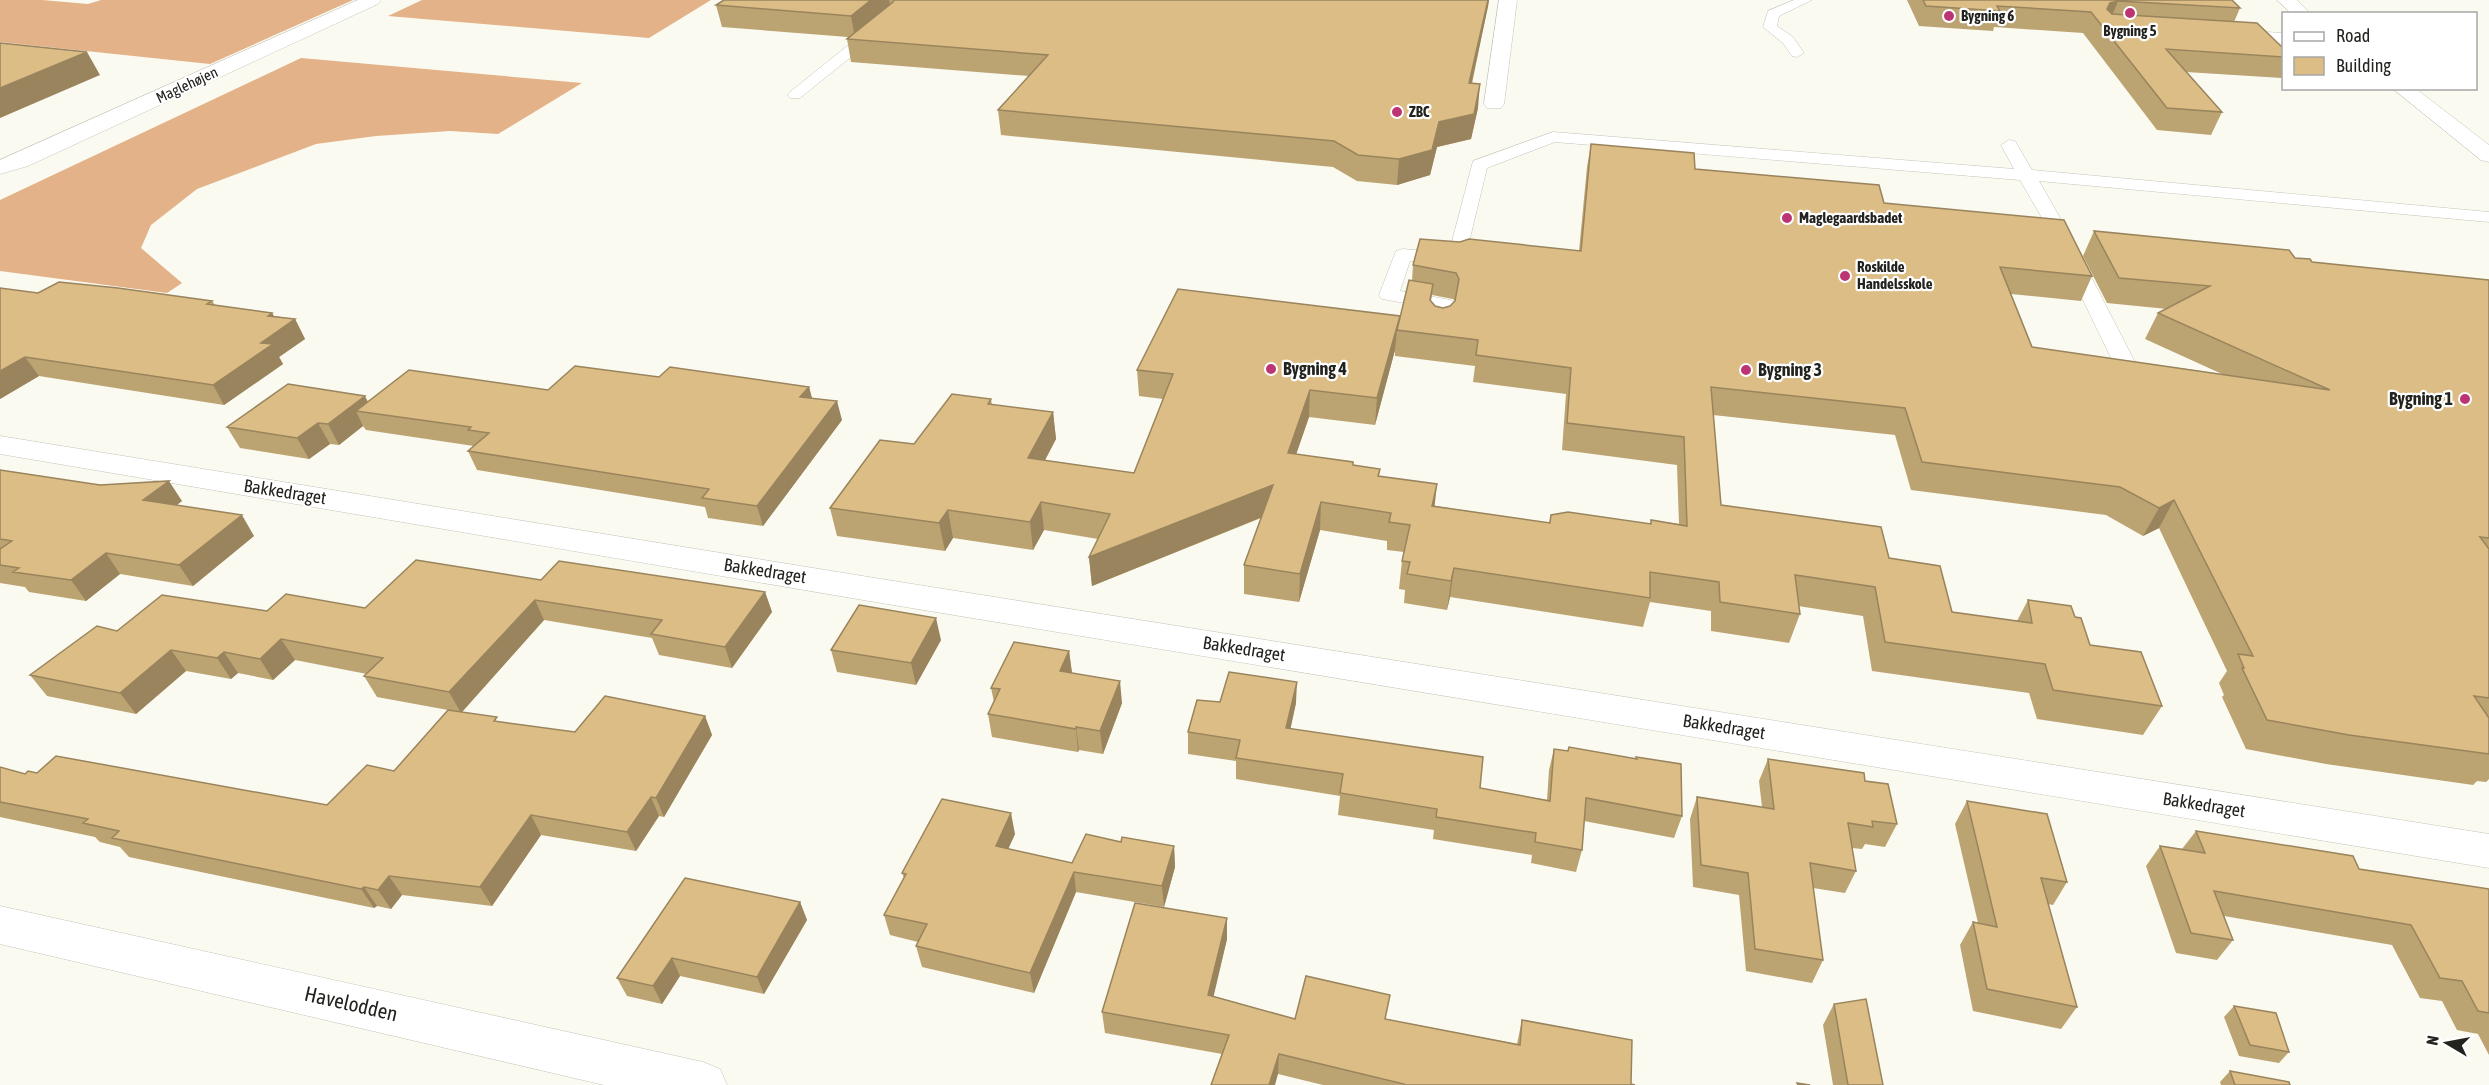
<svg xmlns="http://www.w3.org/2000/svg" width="2489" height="1085" viewBox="0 0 2489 1085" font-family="'Asap Condensed',sans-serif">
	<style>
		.forest { fill: #e3b288 }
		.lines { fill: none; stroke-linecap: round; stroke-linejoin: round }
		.service-casing { stroke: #c4c4ba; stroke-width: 1 }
		.minor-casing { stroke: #c4c4ba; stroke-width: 1 }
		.service { fill: #fff; fill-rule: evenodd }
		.minor { fill: #fff; fill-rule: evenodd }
		.wall { fill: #bca372; fill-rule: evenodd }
		.shaded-wall { fill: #99845d }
		.building { fill: #dbbd85; stroke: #99845d; stroke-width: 1.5 }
		.poi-dot { fill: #bc3474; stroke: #fff; stroke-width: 2 }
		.labels { text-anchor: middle; stroke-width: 4.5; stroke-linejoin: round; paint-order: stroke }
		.far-poi-label { font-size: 15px; font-weight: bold; fill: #22221e; stroke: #fff; text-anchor: start }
		.far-street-label { font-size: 15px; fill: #22221e; stroke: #fff }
		.poi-label { font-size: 18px; font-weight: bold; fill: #22221e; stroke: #fff; text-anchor: start }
		.street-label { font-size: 18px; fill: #22221e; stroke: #fff }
		.near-street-label { font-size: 21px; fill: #22221e; stroke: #fff }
	</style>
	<rect width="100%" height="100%" fill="#fbfaf0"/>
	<path class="forest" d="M0,0H42L88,4L101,0H353L210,64L0,42Z
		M422,0H711L649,38L388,16Z
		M301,58L582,83L498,134L450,131L376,136L316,144L197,189L151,225L141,248L182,283L167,293L0,271V200Z"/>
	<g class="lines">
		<g class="service-casing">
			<path id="service" d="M1794,0H1812L1779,16L1777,26L1793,37L1804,53L1797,57L1792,56L1783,43L1763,27L1768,11Z
				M877,25L882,26L884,29L882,32L800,98H790L787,95L790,92L872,26Z
				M1553,132L2014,169L2001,145L2009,140L2015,141L2032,170L2489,212V222L2039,181L2067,230L2137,366L2134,371L2126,372L2118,371L2115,366L2049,230L2020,180L1555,142L1487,168L1464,263L1457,265L1410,261L1400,291L1451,300L1454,304L1450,326L1447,330L1440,332L1433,330L1430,326L1433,308L1382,299L1379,295L1396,251L1403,249L1449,253L1473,161Z"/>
		</g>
		<g class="minor-casing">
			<path id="minor" d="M358,0H381L378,4L28,166L0,174V160Z
				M1499,0H1517L1504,104L1501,108H1487L1484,104Z
				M2277,0H2297L2311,14H2292Z
				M2228,30L2284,33V44L2222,39L2219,35L2222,31Z
				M2392,88H2415L2489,145V162L2481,160Z
				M0,436L881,579L2489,834V868L881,603L0,454Z
				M0,906L703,1062L720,1069L727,1085H604L0,944Z"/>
		</g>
		<use href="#service" class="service"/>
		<use href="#minor" class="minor"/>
	</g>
	<path class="wall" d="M724,0H1489L1472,84L1478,108L1471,139L1437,147L1430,175L1397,185L1357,181L1333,167L1001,135L998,110L1029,76L851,62L847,39L848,37L722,27L716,5Z
		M1907,0H2232L2240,8L2234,22L2283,48V76L2282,78L2186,72L2222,112L2211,135L2157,130L2083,33L1994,27L1993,31L1919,26Z
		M1591,144L1695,169L1884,203L2092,276L2081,301L2011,294L2032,347L2222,374L2145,339L2158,313L2167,309L2107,303L2083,256L2094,231L2295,258L2312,262L2489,280V779L2486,782L2477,781L2473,785L2326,764L2246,749L2222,697L2224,695L2219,683L2227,671L2159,528L2143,536L2106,515L1911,490L1895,435L1713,415L1721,505L1889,558L1952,612L2017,621L2028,600L2075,617L2090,645L2162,706L2143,735L2037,719L2029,693L1872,671L1863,616L1798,606L1800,614L1789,643L1711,631V611L1650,602L1643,627L1450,597L1447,610L1404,603L1405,590L1399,589L1402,561L1404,552L1387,550V541L1320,530L1299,602L1244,594V565L1261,518L1092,586L1089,557L1098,539L1044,530L1033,550L953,538L945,551L837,536L830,508L914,444L991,399L992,405L1053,412L1056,439L1045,460L1134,473L1163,399L1139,396L1137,370L1399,320L1412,281L1413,265L1579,251L1587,167ZM1432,295L1453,299L1455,302L1450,306L1443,308L1435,306L1431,301ZM1395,350V356L1475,366L1473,382L1566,394L1562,450L1677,465L1679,524L1651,520L1650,524L1551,515L1549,523L1435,506L1379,476L1380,469L1353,465V462L1296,454L1309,417L1375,425Z
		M0,288L38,293L212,301L215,305L272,313L274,316L295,319L305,339L279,357L283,364L224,405L39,376L0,399Z
		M659,377L809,387L812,398L842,420L763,526L708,518L705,507L477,470L468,451L474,446L366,430L363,426L339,445L330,444L309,459L240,448L227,427L368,402L548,390Z
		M0,470L182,501L177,505L254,536L193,586L120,574L86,601L29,592L25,587L0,583Z
		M541,580L765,592L772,612L732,668L659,655L652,638L544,620L462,712L499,722L575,732L705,716L712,735L664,817L659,816L636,851L541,835L492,906L402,895L391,909L377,906L374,908L129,857L120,847L100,842L95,837L0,817V767L25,774L37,773L327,805L394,771L448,710L377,697L364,676L367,674L295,660L273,680L238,673L231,679L186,671L136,714L47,696L30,675L117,631L267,611L365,608Z
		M941,640L916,685L837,672L831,650Z
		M1069,651L1072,673L1122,703L1103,754L1079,750L1078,752L992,737L988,714L994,702L991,688Z
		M1220,702L1296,703L1290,728L1480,788L1547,800L1549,770L1554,749L1568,751L1636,759V757L1682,816L1674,838L1584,821L1582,850L1576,872L1531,863L1532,855L1433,839L1434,830L1338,815L1340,796L1236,779V761L1188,754V732Z
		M1768,759L1865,781L1897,824L1885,847L1865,844L1862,849L1852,848L1856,871L1845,893L1813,888L1823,960L1812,983L1746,971L1739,895L1693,887L1690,819L1697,797L1762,807L1759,781Z
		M1967,801L2067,882L2053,905L2048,904L2077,1007L2061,1029L1973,1011L1960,945L1973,922L1978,923L1955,824Z
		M2196,831L2359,869L2489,889V1055L2478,1034L2457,1030L2442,1001L2420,998L2392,945L2224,916L2233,940L2217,960L2176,953L2146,866L2160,846L2182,849Z
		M1015,834L1008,849L1072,863L1121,842L1174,846L1175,867L1164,907L1076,892L1034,993L922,967L916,946L918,942L890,935L884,915L904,878L902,873Z
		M800,902L807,920L764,994L680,976L662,1004L627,996L617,978Z
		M1227,918V939L1213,996L1295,1019H1386L1517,1044L1522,1020L1631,1084L1635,1085H1323L1278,1074L1222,1054L1105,1033L1102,1012Z
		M1834,1004L1883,1085H1833L1823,1025Z
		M2234,1006L2289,1052L2279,1063L2239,1056L2224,1017Z
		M2230,1071L2290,1085H2221L2220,1082Z"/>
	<path class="shaded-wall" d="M871,0H889L891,14L855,38L851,16Z
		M1488,0H1489L1488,7L1466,108L1469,83Z
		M2118,1L2110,21L2102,23L2099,29L2110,3Z
		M87,52L100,75L0,118V88Z
		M1480,84L1478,108L1471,139L1437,147L1430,175L1397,185L1399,159Z
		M272,313L281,329L295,319L305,339L279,357L283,364L224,405L213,385L261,343L268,316Z
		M1400,316L1397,330L1395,350L1375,425L1377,398Z
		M25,357L39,376L0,399V371Z
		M809,387L814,406L800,397Z
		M1310,390L1309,417L1287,481L1288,453Z
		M365,396L374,414L356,411L363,426L339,445L328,424Z
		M837,401L842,420L763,526L757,506Z
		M1053,412L1056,439L1032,485L1028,458Z
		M318,423L330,444L309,459L297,438Z
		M169,481L182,501L156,520L143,500Z
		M1437,484L1434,512L1432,506Z
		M1273,485L1272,513L1092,586L1089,557Z
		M2174,500L2159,528L2143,536L2159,508Z
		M1041,502L1044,530L1033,550L1030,522Z
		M1321,502L1320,530L1299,602L1300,574Z
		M948,510L953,538L945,551L939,523Z
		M242,515L254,536L193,586L179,565Z
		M106,553L120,574L86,601L71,580Z
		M1454,568L1450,597L1447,610L1451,581Z
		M765,592L772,612L732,668L725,647Z
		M535,600L544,620L461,713L449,692Z
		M936,618L941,640L916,685L911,663Z
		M281,639L295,660L273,680L260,659Z
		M171,650L186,671L136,714L120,693Z
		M1069,651L1072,673L1060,671Z
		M224,652L238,673L231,679L217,658Z
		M1120,681L1122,703L1103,754L1100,731Z
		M1297,682L1296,703L1286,750V728Z
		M705,716L712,735L664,817L656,798Z
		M1076,727L1079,750L1078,752L1076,729Z
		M651,797L659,816L636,851L627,832Z
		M1011,813L1015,834L1000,867L996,846Z
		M531,815L541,835L492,906L480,887Z
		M1174,846L1175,867L1164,907L1162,886Z
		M1074,872L1076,892L1034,993L1030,973Z
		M389,876L402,895L391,909L378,890Z
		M364,887L377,906L374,908L361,889Z
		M800,902L807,920L764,994L757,977Z
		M1227,918V939L1209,1016L1208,995Z
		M672,958L680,976L662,1004L653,986Z
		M1279,1054L1278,1074L1275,1085H1269Z"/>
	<path class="building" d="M724,0H871L851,16L716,5Z
		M894,0H1488L1469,83L1480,84L1474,114L1439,122L1432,150L1399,159L1358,155L1334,141L998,110L1048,55L847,39L893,2Z
		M1923,0H2232L2240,8L2118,1L2110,3L2107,9L2112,14L2257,23L2283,48V57L2166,49L2222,112L2167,108L2091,12L1997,6L2000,11L1926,6Z
		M0,43L87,52L0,88Z
		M1591,144L1694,153L1695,169L1879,185L1884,203L2064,220L2092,276L2000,267L2032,347L2330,390L2158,313L2210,286L2119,278L2094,231L2289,250L2295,258L2310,259L2312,262L2489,280V538L2480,537L2489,549V698L2474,696L2489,718V754L2349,735L2267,720L2242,668H2244L2238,654L2253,656L2174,500L2159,508L2120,487L1922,462L1905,408L1711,387L1721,505L1881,527L1889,558L1940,566L1952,612L2032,623L2028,600L2071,606L2075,617L2081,618L2090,645L2141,652L2162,706L2053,690L2045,664L1885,642L1875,587L1795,575L1800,614L1720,602L1719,582L1650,572V598L1454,568L1451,581L1407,574L1410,562L1402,561L1410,525L1389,522L1391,513L1321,502L1300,574L1244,565L1273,485L1089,557L1110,514L1041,502L1030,522L948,510L939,523L830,508L880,440L914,444L952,394L991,399L988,404L1053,412L1028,458L1134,473L1173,374L1137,370L1178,289L1400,316L1377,398L1310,390L1288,453L1353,462V465L1380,469L1378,476L1437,484L1432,506L1550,523L1551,515L1568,512L1651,524V520L1687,526L1684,437L1567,423L1571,368L1476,355L1478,340L1397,330L1409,280L1433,284L1430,300L1435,306L1443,308L1450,306L1455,301L1459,279L1456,273L1413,265L1420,239L1460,242L1469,239L1581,251Z
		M59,282L118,288L212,301L207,304L272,313L268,316L295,319L261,343L273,344L213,385L25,357L0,371V288L38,293Z
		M575,366L659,377L670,367L809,387L800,397L837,401L757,506L702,498L709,489L468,451L489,433L468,430L471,427L356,411L409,370L548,390Z
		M288,384L365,396L328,424L318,423L297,438L227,427Z
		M0,470L100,485L169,481L143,500L242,515L179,565L106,553L71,580L13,572L19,568L0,565V549L12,541L0,539Z
		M416,560L541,580L559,561L765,592L725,647L651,634L662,620L535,600L449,692L364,676L383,658L281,639L260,659L224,652L217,658L171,650L120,693L30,675L97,626L117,631L162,595L267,611L286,594L365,608Z
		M859,605L936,618L911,663L831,650Z
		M1014,642L1069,651L1060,671L1120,681L1100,731L1076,727V729L988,714L1000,689L991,688Z
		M1229,672L1297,682L1286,728L1483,757L1480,788L1550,801L1554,749L1568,751L1569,747L1637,759L1636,757L1681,764L1682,816L1586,798L1582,850L1535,842L1536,833L1436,817L1437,809L1340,793L1343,774L1236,758L1240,740L1188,732L1197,700L1220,702Z
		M605,696L705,716L656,798L651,797L627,832L531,815L480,887L389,876L378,890L364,887L361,889L112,838L119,831L83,823L88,819L0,802V767L25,774L28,771L37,773L56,756L327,805L367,765L394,771L448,710L497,717L494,721L575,732Z
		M1768,759L1864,773L1865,781L1888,784L1897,824L1872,821L1873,827L1848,823L1856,871L1810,863L1823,960L1755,949L1748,873L1701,865L1697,797L1774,809Z
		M942,799L1011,813L996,846L1072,863L1086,834L1121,842L1122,837L1174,846L1162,886L1074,872L1030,973L916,946L927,924L884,915L906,874L902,873Z
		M1967,801L2047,814L2067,882L2041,878L2077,1007L1987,989L1973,922L1997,927Z
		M2196,831L2353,856L2359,869L2489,889V1013L2478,1011L2462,981L2440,978L2411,925L2214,891L2233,940L2191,933L2160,846L2205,853Z
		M685,878L800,902L757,977L672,958L653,986L617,978Z
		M1135,903L1227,918L1208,995L1295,1019L1306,976L1390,995L1385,1019L1520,1045L1522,1020L1632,1040L1631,1084L1635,1085H1404V1084L1279,1054L1269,1085H1211L1229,1035L1102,1012Z
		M1866,999L1883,1085H1848L1834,1004Z
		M2234,1006L2276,1013L2289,1052L2250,1045Z
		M2230,1071L2289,1082L2290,1085H2235Z
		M1797,1083L1810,1085H1798Z"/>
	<g class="poi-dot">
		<circle cx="2130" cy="13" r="6"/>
		<circle cx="1949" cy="16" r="6"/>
		<circle cx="1397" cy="112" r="6"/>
		<circle cx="1787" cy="218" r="6"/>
		<circle cx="1845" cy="276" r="6"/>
		<circle cx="1271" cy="369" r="6"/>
		<circle cx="1746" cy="370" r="6"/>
		<circle cx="2465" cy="399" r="6"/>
	</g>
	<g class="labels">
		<g class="far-poi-label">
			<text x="1961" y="21">Bygning 6</text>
			<text x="2130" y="36" text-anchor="middle">Bygning 5</text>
			<text x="1409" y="117">ZBC</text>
			<text x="1799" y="223">Maglegaardsbadet</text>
			<text x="1857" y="272">Roskilde<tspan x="1857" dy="17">Handelsskole</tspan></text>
		</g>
		<g class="far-street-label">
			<text transform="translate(187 85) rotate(-25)" y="5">Maglehøjen</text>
		</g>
		<g class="poi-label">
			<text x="1283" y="375">Bygning 4</text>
			<text x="1758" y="376">Bygning 3</text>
			<text x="2453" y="405" text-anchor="end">Bygning 1</text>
		</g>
		<g class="street-label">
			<text transform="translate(285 492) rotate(9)" y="6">Bakkedraget</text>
			<text transform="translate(765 571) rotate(9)" y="6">Bakkedraget</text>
			<text transform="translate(1244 649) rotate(9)" y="6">Bakkedraget</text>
			<text transform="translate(1724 727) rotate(9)" y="6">Bakkedraget</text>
			<text transform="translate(2204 805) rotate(9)" y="6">Bakkedraget</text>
		</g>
		<g class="near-street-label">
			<text transform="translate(351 1004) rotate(13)" y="7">Havelodden</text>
		</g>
	</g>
	<rect x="2282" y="12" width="195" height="78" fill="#ffffff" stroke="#a7a7a5" stroke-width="1.5"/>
	<rect x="2294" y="32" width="30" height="9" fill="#ffffff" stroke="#a7a7a5" stroke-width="1.5"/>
	<text x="2336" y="42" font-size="18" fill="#22221e">Road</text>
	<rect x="2294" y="57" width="30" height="18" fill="#dbbd85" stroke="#a7a7a5" stroke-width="1.5"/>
	<text x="2336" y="72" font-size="18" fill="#22221e">Building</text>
	<g transform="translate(2447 1043) rotate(280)" stroke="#ffffff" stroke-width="4.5" paint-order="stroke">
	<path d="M0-4.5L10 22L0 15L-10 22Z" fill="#22221e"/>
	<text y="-9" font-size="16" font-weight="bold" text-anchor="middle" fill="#22221e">N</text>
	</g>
</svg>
